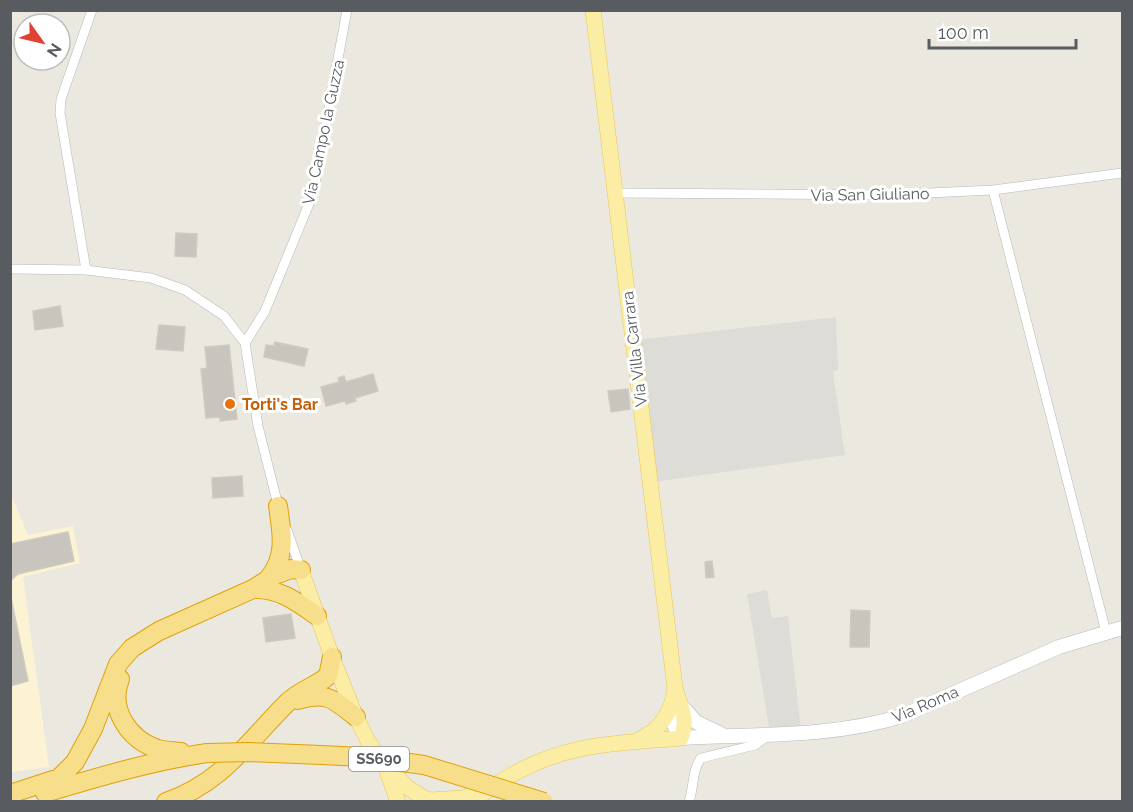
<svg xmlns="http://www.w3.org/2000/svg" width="1133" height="812" viewBox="0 0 1133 812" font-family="Raleway,sans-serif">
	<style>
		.commercial { fill: #fcf3d4 }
		.industrial { fill: #dedcd7 }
		.building { fill: #c8c5bf; stroke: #cfcabe; stroke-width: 1.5 }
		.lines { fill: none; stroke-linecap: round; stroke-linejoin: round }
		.street-casing { stroke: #b5b7bc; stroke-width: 10 }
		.secondary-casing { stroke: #b5b9be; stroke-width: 15 }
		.primary-casing { stroke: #eac459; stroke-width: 16 }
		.highway-casing { stroke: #e0a10a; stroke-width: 20 }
		.street { stroke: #fff; stroke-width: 9 }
		.secondary { stroke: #fff; stroke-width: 14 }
		.primary { stroke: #fbeea4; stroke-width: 15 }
		.highway { stroke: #f7de8a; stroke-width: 18 }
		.highway-bridge-casing { stroke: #e0a10a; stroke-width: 20; stroke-linecap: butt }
		.highway-bridge { stroke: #f7de8a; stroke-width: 18 }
		.food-dot { fill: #e8710a; stroke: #fff; stroke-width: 2 }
		.labels { text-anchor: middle; stroke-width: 6; stroke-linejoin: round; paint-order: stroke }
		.shield { fill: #fff; stroke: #8a8d90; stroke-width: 1.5 }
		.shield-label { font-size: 15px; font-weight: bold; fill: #585c60 }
		.street-label { font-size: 16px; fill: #585c60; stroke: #fff }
		.food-label { font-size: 16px; font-weight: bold; fill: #c56008; stroke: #fff; text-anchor: start }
	</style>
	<rect width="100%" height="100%" fill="#ebe9df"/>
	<path class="commercial" d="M10,492L28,535L73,526L80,563L23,577L49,767L11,772Z"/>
	<path class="industrial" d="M836,317L838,370L833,371L845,455L654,482L637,340Z
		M767,590L772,618L788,616L801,730L770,733L747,594Z"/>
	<path class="building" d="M176,233L197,234L196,257L175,256Z
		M60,306L63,326L35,330L33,311Z
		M159,325L185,327L183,351L156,349Z
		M275,342L308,349L304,366L264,357L266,345L274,346Z
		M229,345L237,419L220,421V417L206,418L201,369L207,368L205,347Z
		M373,374L378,391L355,398L356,401L346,404L345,401L326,406L321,387L339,382L338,378L344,376L346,382Z
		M628,389L630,409L611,412L608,391Z
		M242,476L243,496L213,498L212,478Z
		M68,532L74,561L18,574L10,581V544Z
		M712,561L714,577L706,578L705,562Z
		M10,593L28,681L10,686Z
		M851,610L870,611L869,647H850Z
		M291,614L295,638L266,642L263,618Z"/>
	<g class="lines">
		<g class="street-casing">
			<path id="street" d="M993,190L1106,632
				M615,193L885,195L993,190L1122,173
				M10,269L86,270L151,278L185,290L224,316L245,343L265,311L313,194L347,10
				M86,270L60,113L61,99L92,10
				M245,343L258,426L279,509
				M287,530L301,570
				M689,802C694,787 692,770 701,758L755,745L766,737"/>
		</g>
		<g class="secondary-casing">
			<path id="secondary" d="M673,702L674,725L681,738C755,734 830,738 902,716L1059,647L1122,628
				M682,706L696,722L721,734"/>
		</g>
		<g class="primary-casing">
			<path id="primary" d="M301,570L332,657L356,717L368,741L380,758L407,787L422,797L430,800L463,798L480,792
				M640,739C662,729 672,711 675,688
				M387,771L398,802
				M472,802C503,777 541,757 580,749C612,742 648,741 681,738C689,719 680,706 675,688L593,10"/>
		</g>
		<g class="highway-casing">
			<path id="highway" d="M268,579C287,557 282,533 278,506
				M253,589C279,588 296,601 317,616
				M120,679C108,709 129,740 158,749C165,751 174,751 181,752
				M298,700C328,691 334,700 356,717
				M45,793C98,777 152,761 207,753
				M10,794L59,778L75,762L93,729L118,664L132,648L159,631L253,589L275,575L291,569L301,570
				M166,802C223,783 249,740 289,701C301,690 316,686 328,676L332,657"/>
		</g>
		<use href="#street" class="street"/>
		<use href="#secondary" class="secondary"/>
		<use href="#primary" class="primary"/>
		<use href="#highway" class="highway"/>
		<g class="highway-bridge-casing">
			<path id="highway-bridge" d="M207,753L248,752L321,755L364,757L424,765L544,802"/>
		</g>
		<use href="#highway-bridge" class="highway-bridge"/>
	</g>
	<circle class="food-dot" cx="230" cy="404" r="6"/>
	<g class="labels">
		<rect class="shield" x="349" y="747" width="60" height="24" rx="4.5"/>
		<g class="shield-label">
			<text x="379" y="764">SS690</text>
		</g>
		<g class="street-label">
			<text transform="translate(323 132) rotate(-78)" y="6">Via Campo la Guzza</text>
			<text transform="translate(870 194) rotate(-1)" y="6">Via San Giuliano</text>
			<text transform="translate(634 349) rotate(-97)" y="6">Via Villa Carrara</text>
			<text transform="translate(925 704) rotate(-23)" y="6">Via Roma</text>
		</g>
		<g class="food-label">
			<text x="242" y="410">Torti's Bar</text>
		</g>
	</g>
	<rect width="1133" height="812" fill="none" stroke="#585c60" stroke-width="24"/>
	<g transform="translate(42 42) rotate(124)"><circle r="28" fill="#ffffff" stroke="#bcbebf" stroke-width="1.5"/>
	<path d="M0-4.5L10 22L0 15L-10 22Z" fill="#e04130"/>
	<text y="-9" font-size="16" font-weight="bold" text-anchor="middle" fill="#585c60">N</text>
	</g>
	<path d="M929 39v9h147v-9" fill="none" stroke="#585c60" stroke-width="3"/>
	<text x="938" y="39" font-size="18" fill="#585c60" stroke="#ffffff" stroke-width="4.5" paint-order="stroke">100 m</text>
</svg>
